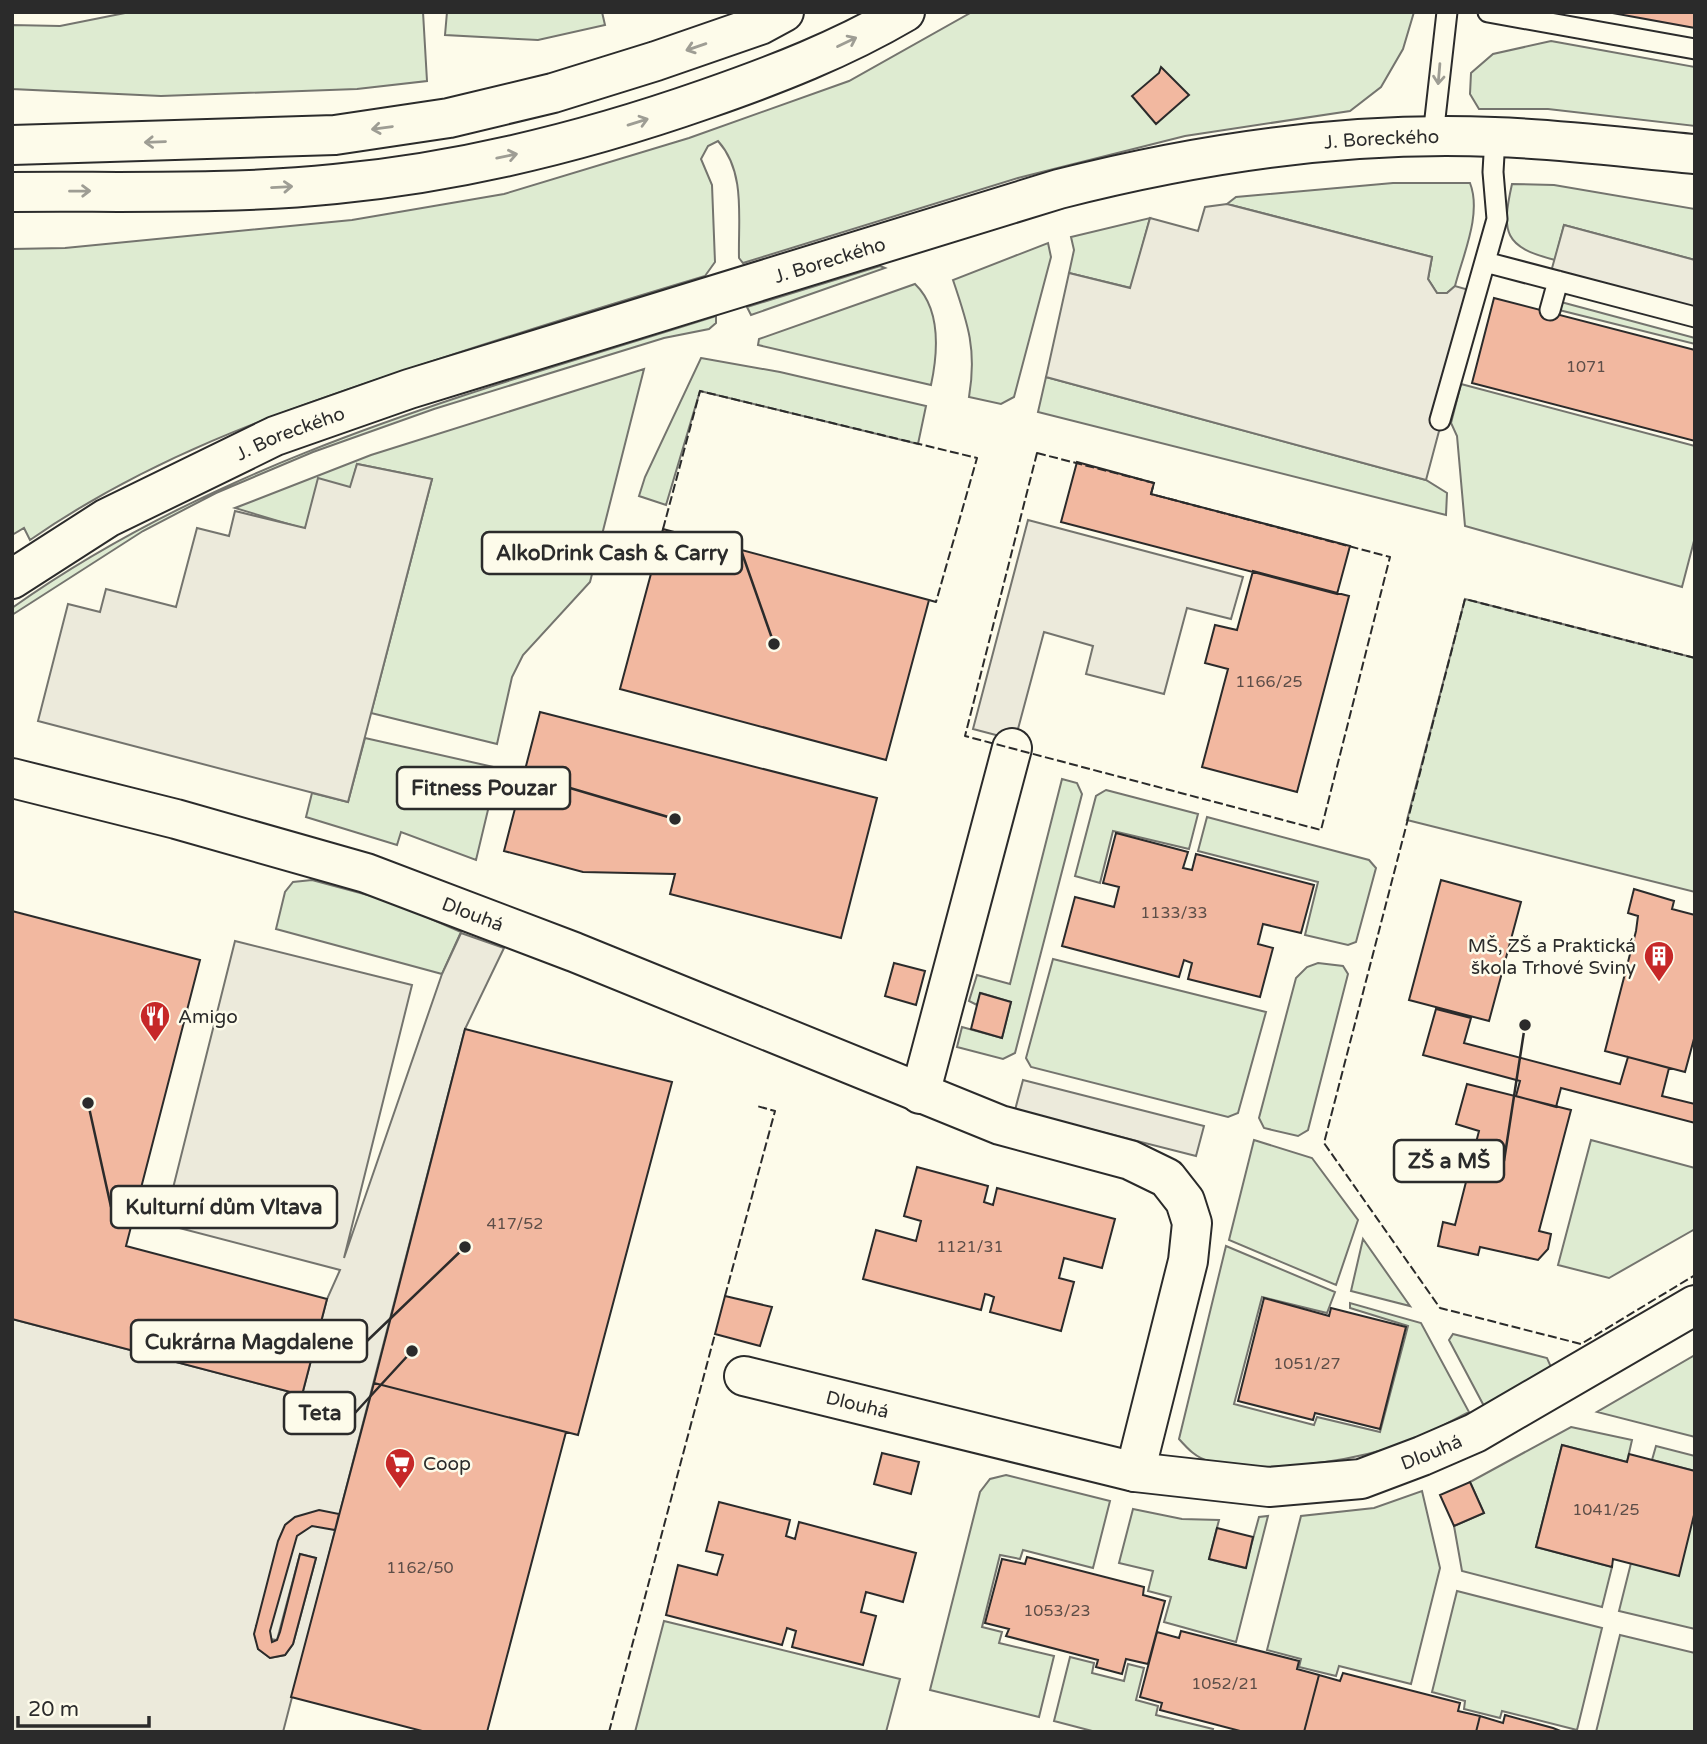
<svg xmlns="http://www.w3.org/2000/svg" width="1707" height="1744" viewBox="0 0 1707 1744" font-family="'Varela Round',sans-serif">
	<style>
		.green { fill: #deebd1; stroke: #74746e; stroke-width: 2 }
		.parking { fill: #eceadb; stroke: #74746e; stroke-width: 2; fill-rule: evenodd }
		.building { fill: #f2b8a0; stroke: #2b2b2b; stroke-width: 2 }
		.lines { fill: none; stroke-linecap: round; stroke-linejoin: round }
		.lane-casing { stroke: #2b2b2b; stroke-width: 23 }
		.street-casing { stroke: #2b2b2b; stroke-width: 42 }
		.secondary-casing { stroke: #2b2b2b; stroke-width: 42 }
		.lane { stroke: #fdfbea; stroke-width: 19 }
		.street { stroke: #fdfbea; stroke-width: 38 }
		.secondary { stroke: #fdfbea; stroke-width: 38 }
		.fence { stroke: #2b2b2b; stroke-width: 2; stroke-dasharray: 9 3.5; stroke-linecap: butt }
		.oneway { stroke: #9e9d94 }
		.labels { text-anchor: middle; stroke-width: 5; stroke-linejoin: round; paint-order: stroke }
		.number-label { font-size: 16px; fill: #5d4e48 }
		.street-label { font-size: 19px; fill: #2b2b2b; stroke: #fdfbea }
		.poi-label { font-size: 19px; fill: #2b2b2b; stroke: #fdfbea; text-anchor: start }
		.leader { fill: none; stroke: #2b2b2b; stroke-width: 2.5 }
		.callout-dot { fill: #2b2b2b; stroke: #fdfbea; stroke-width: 2.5 }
		.callout { fill: #fdfbea; stroke: #2b2b2b; stroke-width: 2.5 }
		.callout-label { font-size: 21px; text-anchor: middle; font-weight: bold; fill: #2b2b2b }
	</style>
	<rect width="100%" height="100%" fill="#fdfbea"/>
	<path class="green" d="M130,12H423L427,81L357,89L161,96L12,89V25L60,26Z
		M447,12H602L605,25L538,40L445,35Z
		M972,12H1414L1403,49L1381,87L1350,111L1185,136L1018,178L743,263L739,258C738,218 746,172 718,141L708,146L701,159L712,185L715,262L705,276C605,306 505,337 406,370C274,413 145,460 30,540L24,528L12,535V249L65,248L352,220L504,194L689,138L849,81Z
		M1551,41L1695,67V126L1548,109H1479L1470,94L1471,73L1493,54Z
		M1393,183H1470C1482,214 1463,255 1455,286L1447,293H1437L1428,279L1432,257L1227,204L1236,197Z
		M1512,184L1554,185L1695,209V260L1564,225L1555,260C1504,247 1501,233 1512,184Z
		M1150,218L1131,288L1069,273L1074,250L1071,237Z
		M1048,243L1051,257L1014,397L1001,404L969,397C977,350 968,324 953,280Z
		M880,266L885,268L751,315L747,307Z
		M915,284C941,309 938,352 931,385L758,345L759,339Z
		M1561,302L1695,338V344L1559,310Z
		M716,316V323L709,329L664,338L434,409L313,452L216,493L143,531L12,615V608C223,458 473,393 716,316Z
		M701,358L780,372L926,406L918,444L700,391L666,505L639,496L645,477Z
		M644,369L590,582L523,655L512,677L497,744L371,713L432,479L357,464L351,487L305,529L235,508L371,455Z
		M1046,377L1426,480L1447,493L1446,515L1038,412Z
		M1461,384L1695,446V537L1682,587L1465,526L1457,436L1451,423Z
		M1465,599L1695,658V892L1407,820Z
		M365,738L498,768L476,860L401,832L397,845L306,817L312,793L348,802Z
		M1062,779L1077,783L1082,794L1015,1053L1003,1059L957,1047L962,1027L1002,1038L1011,1002L981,993L977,1005L969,1001L977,975L1010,984Z
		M1106,790L1198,814L1189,849L1113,831L1100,883L1075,876L1096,796Z
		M1207,817L1369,860L1376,868L1356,942L1348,945L1305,935L1318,882L1198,851Z
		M312,880L390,901L461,932L442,974L276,929L285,892L293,882Z
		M1053,959L1266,1012L1238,1113L1228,1117L1031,1067L1026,1058Z
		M1318,963L1343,966L1348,974L1308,1130L1298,1136L1264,1128L1259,1118L1296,978L1307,967Z
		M1254,1140L1312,1158L1358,1220L1336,1285L1229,1240Z
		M1591,1140L1695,1168V1229L1609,1278L1558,1265Z
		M1363,1239L1410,1306L1351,1291Z
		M1226,1246L1335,1292L1327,1313L1262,1297L1234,1404L1314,1425L1317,1417L1380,1432L1408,1326L1350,1308V1303L1421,1323L1469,1412C1444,1425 1417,1440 1390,1448C1339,1463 1262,1474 1209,1461C1196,1458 1187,1448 1179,1439Z
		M1453,1334L1547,1358L1551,1367L1484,1406L1449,1340Z
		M1695,1355V1437L1597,1412Z
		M1571,1427L1632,1440L1627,1462L1562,1445L1536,1547L1612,1567L1602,1607L1462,1571L1454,1526L1484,1513L1470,1482Z
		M1656,1446L1695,1456V1471L1652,1460Z
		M1006,1475L1110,1501L1093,1568L1023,1550L1020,1559L1000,1555L982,1627L1002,1632L999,1643L1054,1656L1039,1717L930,1690L980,1492L990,1479Z
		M1422,1491L1440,1568L1411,1684L1339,1666L1336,1676L1299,1667L1301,1659L1267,1650L1301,1516L1374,1508Z
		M1133,1509L1182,1519L1219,1520L1209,1559L1245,1568L1259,1517L1268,1516L1236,1642L1164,1622L1171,1597L1148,1591L1153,1571L1119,1563Z
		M1695,1511V1629L1619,1611L1631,1563Z
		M1457,1591L1602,1628L1577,1730L1502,1711L1500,1718L1464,1709L1465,1701L1432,1692Z
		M664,1621L900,1679L886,1732H635Z
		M1620,1635L1695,1653V1732H1596Z
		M1070,1657L1094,1663L1092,1673L1124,1681L1128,1664L1144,1668L1136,1700L1158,1706L1156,1715L1213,1729L1212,1732H1096L1054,1721Z"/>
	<path class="parking" d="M1227,204L1432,257L1428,279L1437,293H1447L1455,286L1476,292L1426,480L1046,377L1069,273L1130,288L1150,218L1198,231L1205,207Z
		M1564,225L1695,260V318L1549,279Z
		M357,464L432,479L348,802L38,721L68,604L100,612L106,589L176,607L197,528L229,536L235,511L305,528L318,478L350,487Z
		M1028,520L1243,577L1231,619L1187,608L1164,694L1086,674L1093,646L1044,632L1015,740L973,729Z
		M461,933L504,948L465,1029L283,1732H12V1319L302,1395L327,1299L340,1270L164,1224L235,941L412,985L344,1258L442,974ZM300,1554L316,1558L293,1644L285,1655L270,1658L258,1649L256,1626L270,1630V1639L277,1640Z
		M1023,1080L1204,1126L1196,1156L1015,1110Z"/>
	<path class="building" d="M1607,12H1695V28Z
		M1161,67L1189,95L1156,124L1132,96L1159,73Z
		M1494,298L1695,350V441L1472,383Z
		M1077,462L1154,483L1151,494L1350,546L1337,594L1061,522Z
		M663,529L929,600L886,760L620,689Z
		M1253,571L1349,596L1297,792L1202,767L1228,669L1205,663L1215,625L1237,630Z
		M540,712L877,798L841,938L670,894L675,874L583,872L504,851Z
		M1116,833L1188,852L1183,868L1192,870L1196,854L1314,885L1301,933L1263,924L1258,944L1273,948L1260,997L1188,979L1192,963L1184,960L1179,977L1062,946L1075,897L1114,907L1119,887L1103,883Z
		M1441,880L1521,902L1489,1021L1409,1000Z
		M1634,889L1674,901L1672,909L1695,915V1035L1685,1072L1605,1051L1636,931L1638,916L1628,913Z
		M12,911L200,960L126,1246L327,1299L302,1395L12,1319Z
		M894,963L925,971L916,1005L885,996Z
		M980,993L1011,1002L1002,1038L971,1029Z
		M1436,1009L1471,1018L1464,1043L1620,1084L1628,1057L1669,1068L1662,1096L1695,1104V1123L1561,1088L1556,1107L1516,1096L1520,1081L1423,1055Z
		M465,1029L672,1082L578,1435L374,1383Z
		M1467,1084L1571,1110L1539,1231L1551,1234L1548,1249L1538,1260L1480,1247L1478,1255L1438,1246L1443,1222L1455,1225L1479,1131L1456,1124Z
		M917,1167L988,1186L984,1202L993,1205L997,1188L1115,1219L1102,1268L1064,1258L1059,1278L1074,1282L1061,1331L990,1312L994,1297L989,1295L985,1294L981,1310L863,1279L876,1230L916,1241L921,1221L904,1216Z
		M725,1296L772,1307L760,1346L715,1334Z
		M1264,1298L1329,1316L1331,1308L1406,1327L1380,1429L1315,1413L1313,1420L1238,1401Z
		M374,1383L566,1432L487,1732H426L291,1697Z
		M1562,1445L1627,1462L1629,1454L1695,1471V1511L1679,1576L1613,1559L1612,1567L1536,1547Z
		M882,1453L919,1462L911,1494L874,1484Z
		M1470,1482L1484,1513L1454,1526L1440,1495Z
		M719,1502L790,1520L786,1536L795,1539L799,1522L916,1553L903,1602L866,1592L861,1612L876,1616L863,1665L792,1647L796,1631L787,1628L782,1645L666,1615L678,1565L717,1575L723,1555L706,1551Z
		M319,1510L339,1514L335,1530L312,1526L297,1536L270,1631L272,1642L277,1640L280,1632L300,1554L316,1558L293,1644L285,1655L270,1658L258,1649L254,1634L278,1541L285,1525L295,1517Z
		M1217,1528L1253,1537L1246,1568L1209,1559Z
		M1027,1557L1144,1587L1143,1595L1165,1601L1148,1664L1126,1659L1122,1674L1096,1667L1098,1660L1006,1636L1009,1629L985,1623L1002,1559L1025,1564Z
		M1181,1631L1299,1661L1297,1669L1319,1675L1304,1732H1244L1160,1710L1162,1703L1140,1697L1157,1632L1179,1638Z
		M1343,1673L1460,1703L1458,1711L1480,1716L1476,1732H1304L1319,1675L1340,1681Z
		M1505,1715L1553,1728L1563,1732H1476L1480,1716L1503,1723Z"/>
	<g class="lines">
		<g class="lane-casing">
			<path id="lane" d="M1488,12L1695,49
				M1433,136L1447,12
				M1485,262L1695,317
				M1550,310L1558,281
				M1440,420L1497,219L1493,172L1495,137"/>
		</g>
		<g class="street-casing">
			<g id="street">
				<path id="s1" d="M12,579L107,518L275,436L409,389L1059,189C1200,153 1347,131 1494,137C1561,139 1628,148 1695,154"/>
				<path id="s2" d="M12,778L176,819L366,873L574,952L1000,1125L1130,1160L1167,1178L1185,1201L1192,1223L1188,1261L1135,1472"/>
				<path d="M920,1094L1012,748"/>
				<path id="s3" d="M744,1376L1135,1472L1269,1487L1361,1479L1422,1456L1475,1433L1695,1305"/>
			</g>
		</g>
		<g class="secondary-casing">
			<path id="secondary" d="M12,145L335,135L449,118L553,93L656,61L760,25L784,12
				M12,192C119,191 229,195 335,184C462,172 586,141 706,99C775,75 842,49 905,12"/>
		</g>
		<use href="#lane" class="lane"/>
		<use href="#street" class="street"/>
		<use href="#secondary" class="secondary"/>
		<path class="fence" d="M1037,453L1154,483L1151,494L1390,557L1321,830L965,736Z
			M663,529L700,391L977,458L936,602L929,600
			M1695,658L1465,599L1324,1143L1440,1308L1581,1344L1695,1275
			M725,1296L775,1111L757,1106
			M609,1732L715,1334"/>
	</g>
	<defs><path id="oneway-shaft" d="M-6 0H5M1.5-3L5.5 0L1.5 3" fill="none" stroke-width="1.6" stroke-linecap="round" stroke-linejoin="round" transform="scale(1.75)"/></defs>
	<g class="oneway">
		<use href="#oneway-shaft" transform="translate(847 42) rotate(-26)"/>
		<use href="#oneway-shaft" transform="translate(696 47) rotate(161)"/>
		<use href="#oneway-shaft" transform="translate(1439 74) rotate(95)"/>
		<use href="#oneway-shaft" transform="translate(638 122) rotate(-17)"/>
		<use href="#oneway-shaft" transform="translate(382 128) rotate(172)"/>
		<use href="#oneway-shaft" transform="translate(155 142) rotate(178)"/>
		<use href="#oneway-shaft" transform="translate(507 156) rotate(-12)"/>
		<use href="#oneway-shaft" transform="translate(282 187) rotate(-3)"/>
		<use href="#oneway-shaft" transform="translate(80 191) rotate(-1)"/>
	</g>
	<defs>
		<g id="building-pin" transform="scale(1.575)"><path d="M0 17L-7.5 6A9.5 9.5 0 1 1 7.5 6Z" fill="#c62828" stroke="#fdfbea"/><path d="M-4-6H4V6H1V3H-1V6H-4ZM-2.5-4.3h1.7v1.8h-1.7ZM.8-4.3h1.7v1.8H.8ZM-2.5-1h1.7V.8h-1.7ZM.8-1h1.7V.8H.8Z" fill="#fff"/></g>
		<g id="restaurant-pin" transform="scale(1.575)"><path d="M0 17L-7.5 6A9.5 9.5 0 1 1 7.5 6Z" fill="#c62828" stroke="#fdfbea"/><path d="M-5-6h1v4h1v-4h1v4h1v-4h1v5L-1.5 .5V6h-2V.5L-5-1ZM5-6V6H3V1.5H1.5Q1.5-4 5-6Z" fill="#fff"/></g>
		<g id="supermarket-pin" transform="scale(1.575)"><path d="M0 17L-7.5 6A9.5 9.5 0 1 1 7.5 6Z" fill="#c62828" stroke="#fdfbea"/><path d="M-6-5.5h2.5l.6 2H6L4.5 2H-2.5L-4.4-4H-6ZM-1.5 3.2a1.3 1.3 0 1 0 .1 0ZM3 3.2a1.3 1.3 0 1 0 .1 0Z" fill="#fff"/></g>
	</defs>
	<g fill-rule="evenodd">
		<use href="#building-pin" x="1659" y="956"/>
		<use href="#restaurant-pin" x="155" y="1016"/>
		<use href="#supermarket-pin" x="400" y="1463"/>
	</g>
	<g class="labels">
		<g class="number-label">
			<text x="1586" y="372">1071</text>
			<text x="1269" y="687">1166/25</text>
			<text x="1174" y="918">1133/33</text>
			<text x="515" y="1229">417/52</text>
			<text x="970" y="1252">1121/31</text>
			<text x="1307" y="1369">1051/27</text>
			<text x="1606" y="1515">1041/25</text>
			<text x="420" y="1573">1162/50</text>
			<text x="1057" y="1616">1053/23</text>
			<text x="1225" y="1689">1052/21</text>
		</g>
		<g class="street-label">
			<text dy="7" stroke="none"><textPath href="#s1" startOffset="1449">J. Boreckého</textPath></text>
			<text dy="7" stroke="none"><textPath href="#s1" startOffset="882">J. Boreckého</textPath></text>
			<text dy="7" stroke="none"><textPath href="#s1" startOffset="315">J. Boreckého</textPath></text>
			<text dy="7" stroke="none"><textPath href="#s2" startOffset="481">Dlouhá</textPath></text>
			<text dy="7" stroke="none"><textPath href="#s3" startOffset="117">Dlouhá</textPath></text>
			<text dy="7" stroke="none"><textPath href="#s3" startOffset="705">Dlouhá</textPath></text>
		</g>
		<g class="poi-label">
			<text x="1636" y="952" text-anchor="end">MŠ, ZŠ a Praktická<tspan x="1636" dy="22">škola Trhové Sviny</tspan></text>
			<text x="178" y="1023">Amigo</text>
			<text x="423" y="1470">Coop</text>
		</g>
	</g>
	<path class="leader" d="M774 644L742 553M675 819L570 788M1525 1025L1504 1161M88 1103L111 1207M465 1247L367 1341M412 1351L355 1413"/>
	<g class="callout-dot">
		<circle cx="774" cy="644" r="7"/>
		<circle cx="675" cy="819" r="7"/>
		<circle cx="1525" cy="1025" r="7"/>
		<circle cx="88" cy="1103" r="7"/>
		<circle cx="465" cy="1247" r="7"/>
		<circle cx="412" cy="1351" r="7"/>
	</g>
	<g class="callout">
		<rect x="482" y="532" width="260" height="42" rx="7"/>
		<rect x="397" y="767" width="173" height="42" rx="7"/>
		<rect x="1394" y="1140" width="110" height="42" rx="7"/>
		<rect x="111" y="1186" width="226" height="42" rx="7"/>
		<rect x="131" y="1320" width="236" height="42" rx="7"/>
		<rect x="284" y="1392" width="71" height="42" rx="7"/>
	</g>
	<g class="callout-label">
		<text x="612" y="560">AlkoDrink Cash &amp; Carry</text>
		<text x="484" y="795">Fitness Pouzar</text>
		<text x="1449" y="1168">ZŠ a MŠ</text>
		<text x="224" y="1214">Kulturní dům Vltava</text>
		<text x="249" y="1349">Cukrárna Magdalene</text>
		<text x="320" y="1420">Teta</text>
	</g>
	<rect width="1707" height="1744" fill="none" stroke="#2b2b2b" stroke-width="28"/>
	<path d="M18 1716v10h131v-10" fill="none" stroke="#2b2b2b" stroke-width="3.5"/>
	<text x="28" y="1716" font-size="21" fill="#2b2b2b" stroke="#fdfbea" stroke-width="5" paint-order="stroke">20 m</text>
</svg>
